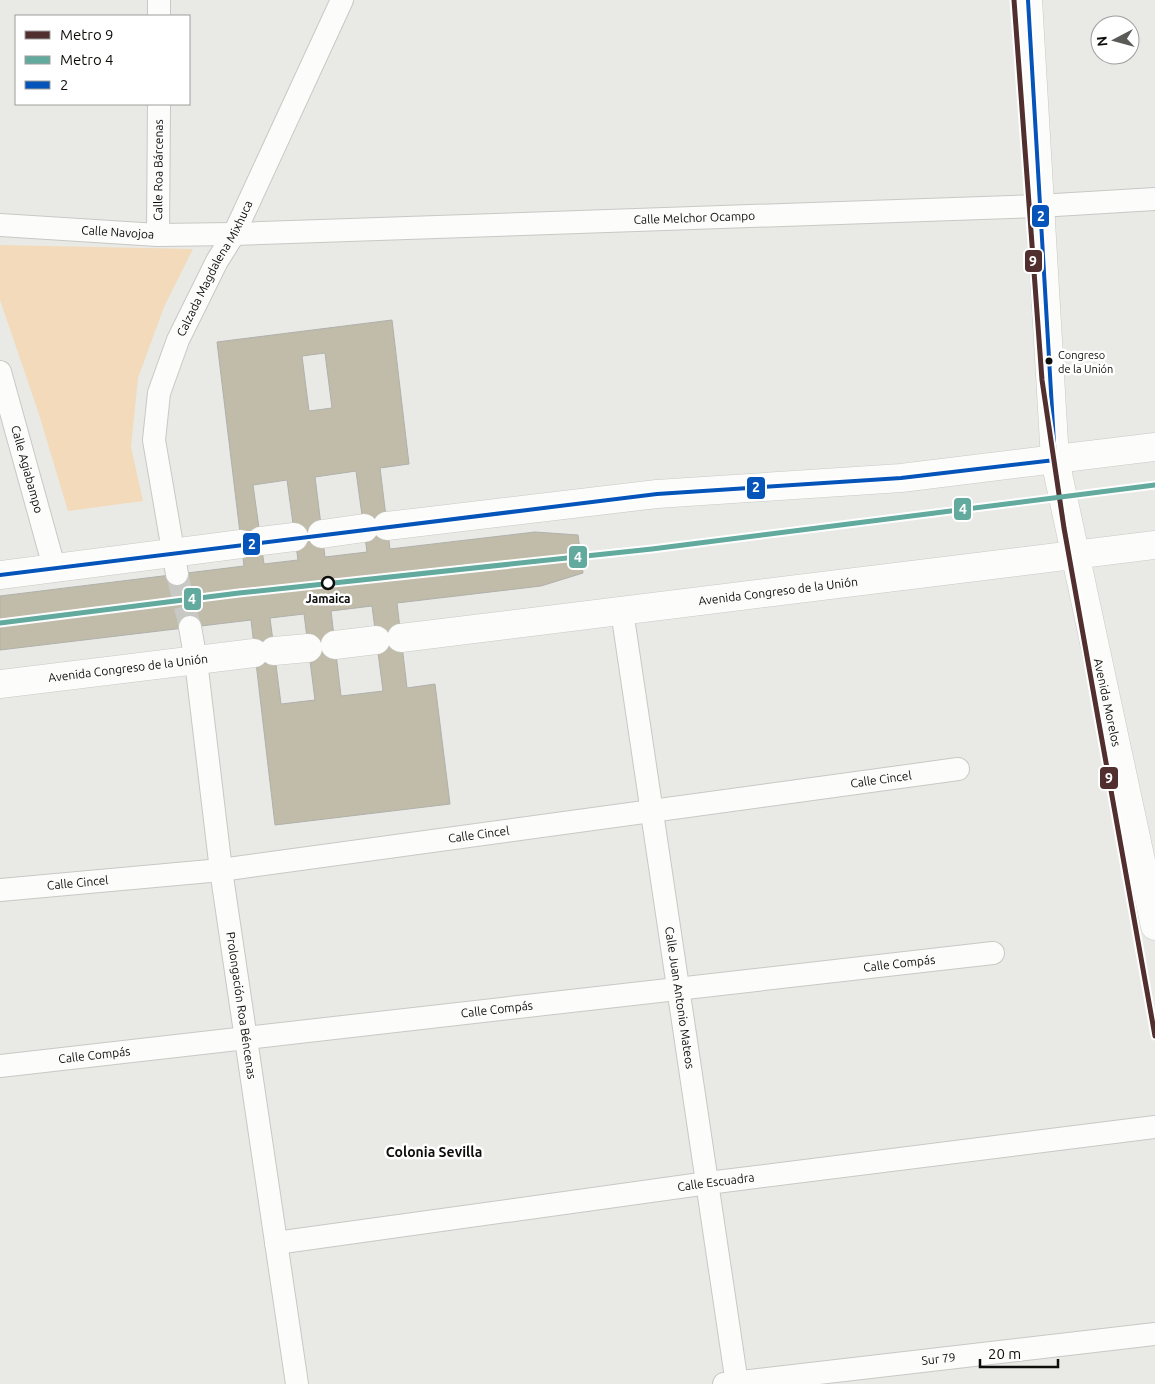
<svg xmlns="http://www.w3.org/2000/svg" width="1155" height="1384" viewBox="0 0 1155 1384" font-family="Ubuntu,sans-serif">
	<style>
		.green { fill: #f2dabb }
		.building { fill: #c0bca9; stroke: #b0b0ac; fill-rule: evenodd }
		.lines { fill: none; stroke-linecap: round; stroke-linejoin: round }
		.street-tunnel { stroke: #c8c9c4; stroke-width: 22; stroke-dasharray: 22 11; stroke-linecap: butt }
		.street-casing { stroke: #c8c8c5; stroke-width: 24 }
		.primary-casing { stroke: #c8c8c5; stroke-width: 29 }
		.street { stroke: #fcfcfb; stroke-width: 22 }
		.primary { stroke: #fcfcfb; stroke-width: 28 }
		.bus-1-casing { stroke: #fff; stroke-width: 8 }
		.bus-1 { stroke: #0554ba; stroke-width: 4 }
		.metro-1-casing { stroke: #fff; stroke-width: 9 }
		.metro-2-casing { stroke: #fff; stroke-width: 9 }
		.metro-1 { stroke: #512f2e; stroke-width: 5 }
		.metro-2 { stroke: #62aa9e; stroke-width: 5 }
		.bus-dot { fill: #0d0d0b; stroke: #fff; stroke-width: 2 }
		.stop-dot { fill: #fff; stroke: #0d0d0b; stroke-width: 2.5 }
		.labels { text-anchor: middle; stroke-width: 5; stroke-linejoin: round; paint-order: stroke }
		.bus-label { font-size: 11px; fill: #0d0d0b; stroke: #fff; text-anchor: start }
		.street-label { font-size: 12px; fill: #0d0d0b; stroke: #fff }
		.stop-label { font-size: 12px; font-weight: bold; fill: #0d0d0b; stroke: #fff }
		.neighbourhood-label { font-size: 14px; font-weight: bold; fill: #0d0d0b; stroke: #fff }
		.line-badge { stroke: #fff; stroke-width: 2 }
		.badge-label { font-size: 14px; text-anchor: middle; font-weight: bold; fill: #fff }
	</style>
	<rect width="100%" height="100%" fill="#e9eae5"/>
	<path class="green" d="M0,245L193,249L164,307L138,378L131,447L143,501L68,511L38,411L0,300Z"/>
	<path class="building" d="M392,320L409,464L380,468L390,549L535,532L578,535L583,573L541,586L397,603L407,688L435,684L450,804L275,825L251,620L0,650V596L244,566L217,342ZM325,353L332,408L309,411L302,356ZM356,471L367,552L325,557L315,477ZM287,480L298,560L264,564L253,485ZM372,606L383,691L341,696L331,611ZM304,614L315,700L281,704L270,618Z"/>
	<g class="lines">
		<path class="street-tunnel" d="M177,574L190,627"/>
		<g class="street-casing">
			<g id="street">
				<path d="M159,16V0"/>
				<path id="s1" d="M0,225L158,235L234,234L1039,206L1155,199"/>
				<path id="s2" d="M158,235L159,104"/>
				<path id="s3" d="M0,372L54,567"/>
				<path id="s4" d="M177,574L154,440L159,393L178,340L217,261L234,234L342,0"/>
				<path id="s5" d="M622,611L737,1384"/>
				<path id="s6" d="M190,627L196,661L221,870L297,1384"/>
				<path id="s7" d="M0,890L221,870L958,769"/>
				<path id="s8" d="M0,1066L993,953"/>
				<path id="s9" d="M276,1243L708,1183L1155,1127"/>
				<path id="s10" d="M724,1384L1155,1334"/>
			</g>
		</g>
		<g class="primary-casing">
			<g id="primary">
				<path id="s11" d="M1028,0L1055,460L1155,926"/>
				<path d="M387,526L657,494L901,478L1155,447"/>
				<path d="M322,534L364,528"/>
				<path d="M261,541L294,537"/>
				<path d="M0,575L241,544"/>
				<path id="s12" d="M401,638L1155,545"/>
				<path d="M335,645L376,640"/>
				<path d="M274,651L308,648"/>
				<path id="s13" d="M0,684L254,653"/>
			</g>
		</g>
		<use href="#street" class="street"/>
		<use href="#primary" class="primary"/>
		<g class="bus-1-casing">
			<path id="bus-1" d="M0,575L657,494L901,478L1055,460L1028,0"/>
		</g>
		<use href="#bus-1" class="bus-1"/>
		<g class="metro-1-casing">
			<path id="metro-1" d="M1014,0L1042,380L1064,528L1155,1036"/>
		</g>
		<g class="metro-2-casing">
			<path id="metro-2" d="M0,623L239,593L652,549L1155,485"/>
		</g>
		<use href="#metro-1" class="metro-1"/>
		<use href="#metro-2" class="metro-2"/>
	</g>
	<circle class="bus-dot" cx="1049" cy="361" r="4.5"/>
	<circle class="stop-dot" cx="328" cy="583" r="6"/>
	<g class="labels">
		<g class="bus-label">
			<text x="1058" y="359">Congreso<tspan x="1058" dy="14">de la Unión</tspan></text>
		</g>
		<g class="street-label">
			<text dy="4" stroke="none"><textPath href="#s2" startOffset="65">Calle Roa Bárcenas</textPath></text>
			<text dy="4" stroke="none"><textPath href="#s1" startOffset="695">Calle Melchor Ocampo</textPath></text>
			<text dy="4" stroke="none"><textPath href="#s1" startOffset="118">Calle Navojoa</textPath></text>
			<text dy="4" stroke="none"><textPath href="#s4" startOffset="320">Calzada Magdalena Mixhuca</textPath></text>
			<text dy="4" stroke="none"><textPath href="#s3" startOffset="101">Calle Agiabampo</textPath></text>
			<text dy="4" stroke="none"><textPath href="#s12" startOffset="380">Avenida Congreso de la Unión</textPath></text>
			<text dy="4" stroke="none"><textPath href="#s13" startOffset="129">Avenida Congreso de la Unión</textPath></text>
			<text dy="4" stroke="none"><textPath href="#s11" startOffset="709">Avenida Morelos</textPath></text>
			<text dy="4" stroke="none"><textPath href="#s7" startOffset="888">Calle Cincel</textPath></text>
			<text dy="4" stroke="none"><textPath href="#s7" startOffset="482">Calle Cincel</textPath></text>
			<text dy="4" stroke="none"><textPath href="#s7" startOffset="78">Calle Cincel</textPath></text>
			<text dy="4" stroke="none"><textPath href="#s8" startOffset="905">Calle Compás</textPath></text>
			<text dy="4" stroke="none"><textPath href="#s5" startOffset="391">Calle Juan Antonio Mateos</textPath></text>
			<text dy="4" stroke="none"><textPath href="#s6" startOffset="382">Prolongación Roa Béncenas</textPath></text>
			<text dy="4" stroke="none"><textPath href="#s8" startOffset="500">Calle Compás</textPath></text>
			<text dy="4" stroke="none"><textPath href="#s8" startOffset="95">Calle Compás</textPath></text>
			<text dy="4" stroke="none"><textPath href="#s9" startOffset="444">Calle Escuadra</textPath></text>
			<text dy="4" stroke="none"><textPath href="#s10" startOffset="216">Sur 79</textPath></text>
		</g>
		<g class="stop-label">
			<text x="328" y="603">Jamaica</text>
		</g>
		<g class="neighbourhood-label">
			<text x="434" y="1157">Colonia Sevilla</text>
		</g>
	</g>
	<g class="line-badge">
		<rect x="1031" y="204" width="19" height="24" rx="5" fill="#0554ba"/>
		<rect x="1024" y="249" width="19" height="24" rx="5" fill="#512f2e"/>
		<rect x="746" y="476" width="20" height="24" rx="5" fill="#0554ba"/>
		<rect x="953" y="497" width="19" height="24" rx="5" fill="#62aa9e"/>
		<rect x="242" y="532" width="19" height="24" rx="5" fill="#0554ba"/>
		<rect x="568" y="545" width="20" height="24" rx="5" fill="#62aa9e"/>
		<rect x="183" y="587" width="19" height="24" rx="5" fill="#62aa9e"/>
		<rect x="1099" y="766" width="20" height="24" rx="5" fill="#512f2e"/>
	</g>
	<g class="badge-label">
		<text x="1041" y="221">2</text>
		<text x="1033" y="266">9</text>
		<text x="756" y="492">2</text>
		<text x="963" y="514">4</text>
		<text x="252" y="549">2</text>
		<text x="578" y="562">4</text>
		<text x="192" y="604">4</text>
		<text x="1109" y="783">9</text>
	</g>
	<rect x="15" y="15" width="175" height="90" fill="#ffffff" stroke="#9e9e9d"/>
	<rect x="25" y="31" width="25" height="8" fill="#512f2e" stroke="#9e9e9d"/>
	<text x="60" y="40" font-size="15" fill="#0d0d0b">Metro 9</text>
	<rect x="25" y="56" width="25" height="8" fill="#62aa9e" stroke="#9e9e9d"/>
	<text x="60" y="65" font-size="15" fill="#0d0d0b">Metro 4</text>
	<rect x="25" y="81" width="25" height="8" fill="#0554ba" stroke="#9e9e9d"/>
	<text x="60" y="90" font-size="15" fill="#0d0d0b">2</text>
	<g transform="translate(1115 40) rotate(264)"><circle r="24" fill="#ffffff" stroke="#9e9e9d"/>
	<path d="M0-4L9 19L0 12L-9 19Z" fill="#5a5a57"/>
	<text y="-8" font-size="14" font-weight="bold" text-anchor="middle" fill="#0d0d0b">N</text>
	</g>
	<path d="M980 1359v8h78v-8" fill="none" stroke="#0d0d0b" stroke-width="2.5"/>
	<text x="988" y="1359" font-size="15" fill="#0d0d0b" stroke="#ffffff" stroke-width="4" paint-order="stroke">20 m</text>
</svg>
